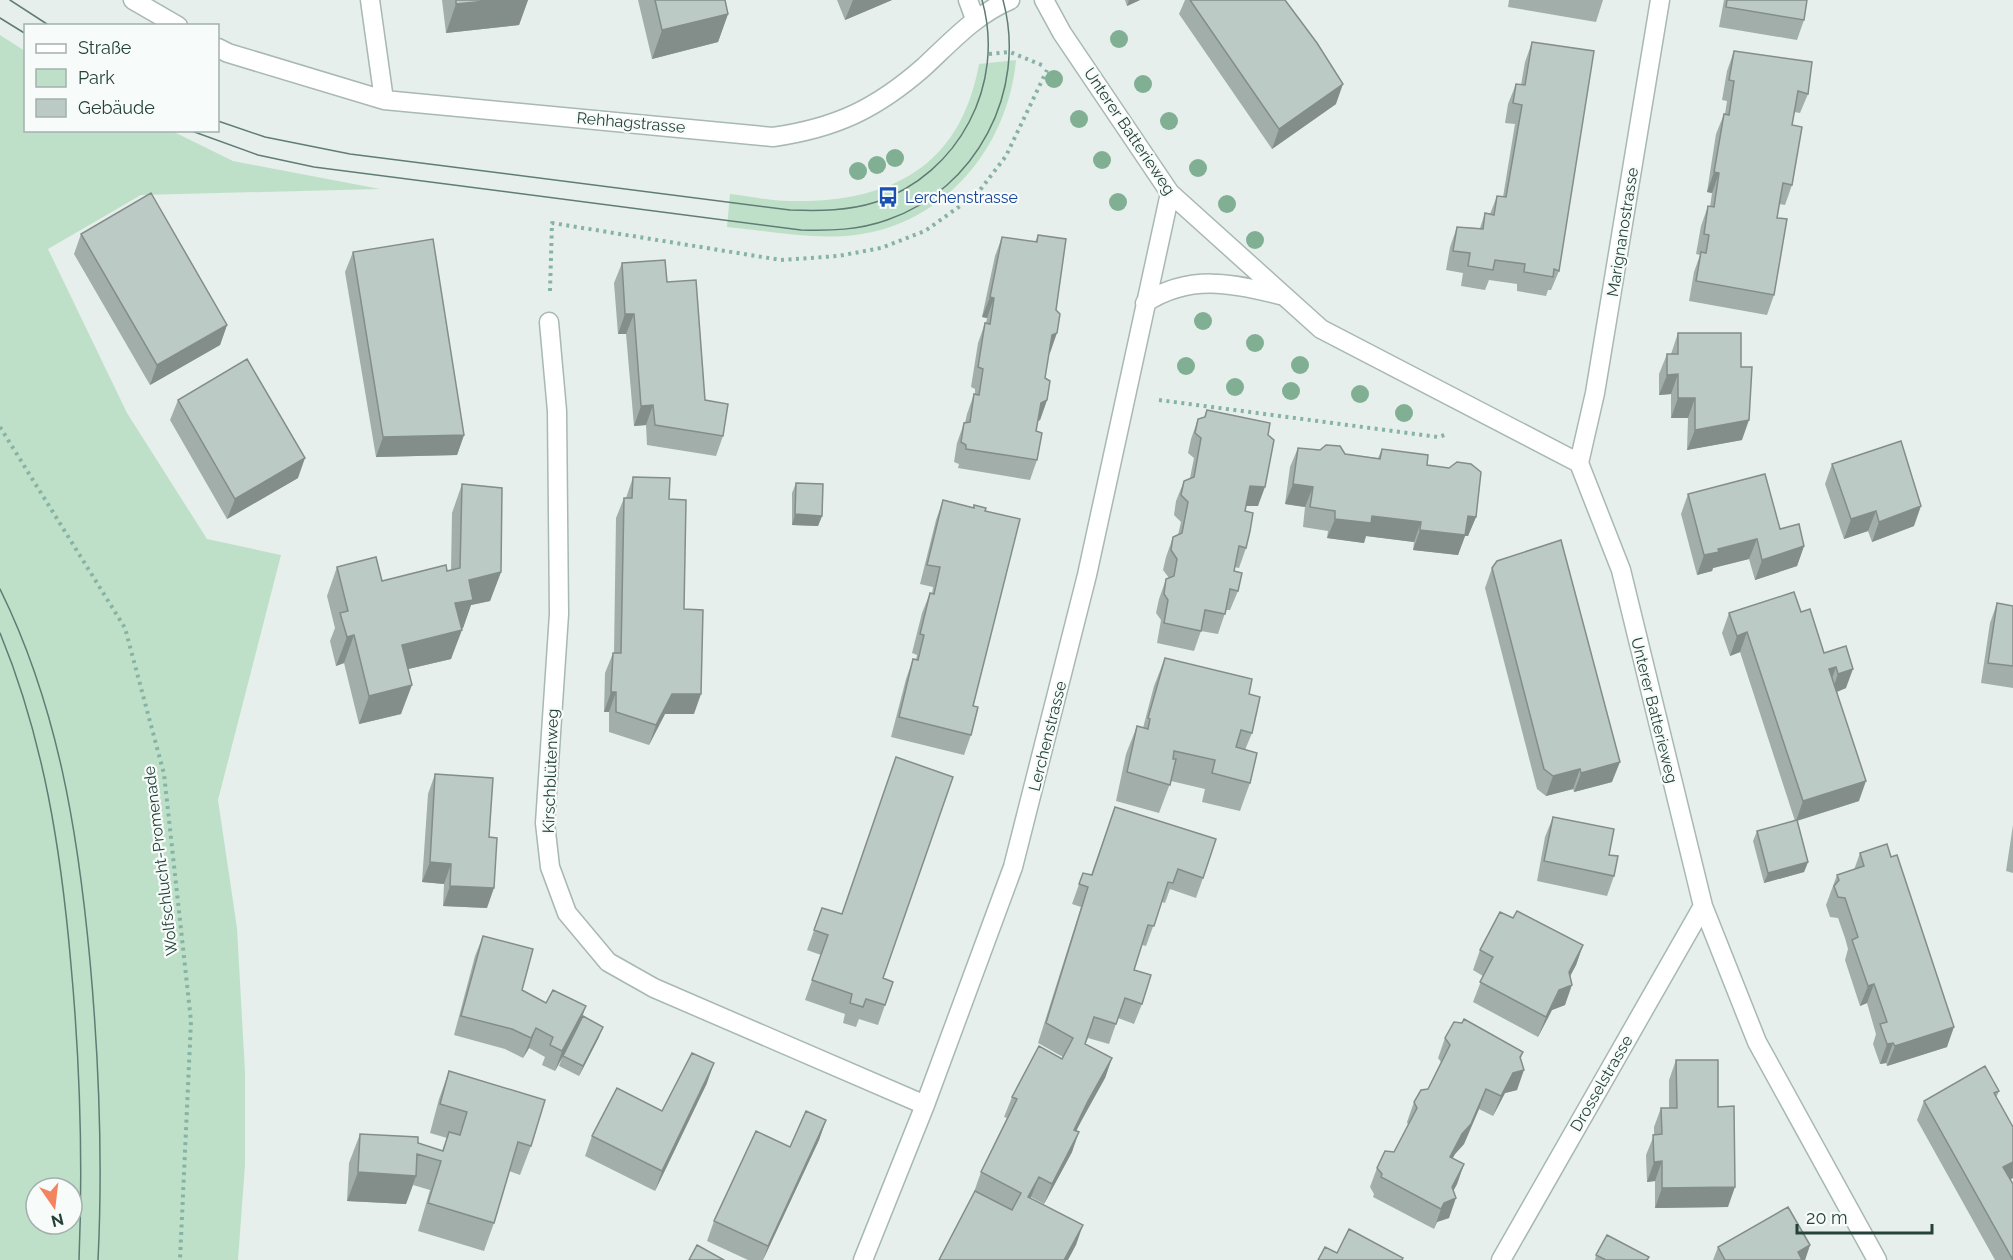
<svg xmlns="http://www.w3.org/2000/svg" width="2013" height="1260" viewBox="0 0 2013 1260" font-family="Raleway,sans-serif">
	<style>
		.green { fill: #bfe0c8; fill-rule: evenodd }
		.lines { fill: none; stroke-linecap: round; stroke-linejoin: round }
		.service-casing { stroke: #a8b8b2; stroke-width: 21 }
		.minor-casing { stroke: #a8b8b2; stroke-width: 21 }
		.path { stroke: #86b3a5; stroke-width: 4; stroke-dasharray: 3 4.5; stroke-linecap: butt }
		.service { stroke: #fff; stroke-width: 18 }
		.minor { stroke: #fff; stroke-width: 18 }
		.tram { stroke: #5f7d75; stroke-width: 1.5 }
		.tree { fill: #80af93 }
		.wall { fill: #a1aea9 }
		.shaded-wall { fill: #838d89 }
		.building { fill: #bbcac4; stroke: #838d89; stroke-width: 1.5 }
		.labels { text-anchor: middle; stroke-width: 4.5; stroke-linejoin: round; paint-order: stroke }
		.street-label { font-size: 16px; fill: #24423a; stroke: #f7fbf9 }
		.transit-label { font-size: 16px; fill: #164399; stroke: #f7fbf9; text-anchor: start }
	</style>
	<rect width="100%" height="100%" fill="#e6efeb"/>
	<path class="green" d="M0,35L25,51L26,130L172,131L233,161L380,189L141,195L48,249L127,413L207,539L281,555L218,800L237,928L245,1072V1165L238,1260H0ZM36,1188H72V1224H36Z
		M1016,60C1008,147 945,224 855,235C813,240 769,231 727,227L730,194C749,196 770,201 789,201C888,203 960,169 979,64Z"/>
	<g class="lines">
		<g class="service-casing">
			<path id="service" d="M968,0L975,19"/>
		</g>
		<g class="minor-casing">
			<path id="minor" d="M133,0L178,26
				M370,0L384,100
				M1044,0L1062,33L1170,193L1321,329L1579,463L1621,570L1703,906L1757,1042L1877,1260
				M218,48L228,53L384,100L773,137C836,128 876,109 924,67C952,41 975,15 1010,0
				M1145,303C1189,274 1232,283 1280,295
				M549,322L557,411L559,614L545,823L550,867L567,913L608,962L654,988L925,1105
				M1579,463L1595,393L1660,0
				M863,1260L925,1105L1013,867L1087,575L1170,193
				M1501,1260L1703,906"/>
		</g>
		<path class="path" d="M989,54L1010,52L1044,66
			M550,291L552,223L781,260L838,256L881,248L925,231L977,194L1006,156L1047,70
			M1159,400L1438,437L1448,434
			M0,427L125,628L164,774L191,1021L180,1260"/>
		<use href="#service" class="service"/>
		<use href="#minor" class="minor"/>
		<path class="tram" d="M10,0L50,26
			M0,18L26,34
			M218,121L265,137L350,154L790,210C820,211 848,211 876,202C959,174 1006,84 982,0
			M189,130L258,155L314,167L801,230C830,231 859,230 887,220C976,190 1028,91 1003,0
			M0,589C58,707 78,832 90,961C99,1061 103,1160 98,1260
			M0,633C44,740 61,850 71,965C80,1063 83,1161 79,1260"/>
	</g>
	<g class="tree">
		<circle cx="1119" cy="39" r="9"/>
		<circle cx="1054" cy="79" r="9"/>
		<circle cx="1143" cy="84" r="9"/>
		<circle cx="1079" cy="119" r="9"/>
		<circle cx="1169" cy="121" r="9"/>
		<circle cx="895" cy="158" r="9"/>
		<circle cx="1102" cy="160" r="9"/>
		<circle cx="877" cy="165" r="9"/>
		<circle cx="1198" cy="168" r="9"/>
		<circle cx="858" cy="171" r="9"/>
		<circle cx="1118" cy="202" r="9"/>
		<circle cx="1227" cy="204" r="9"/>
		<circle cx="1255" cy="240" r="9"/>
		<circle cx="1203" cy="321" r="9"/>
		<circle cx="1255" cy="343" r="9"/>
		<circle cx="1300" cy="365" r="9"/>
		<circle cx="1186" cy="366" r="9"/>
		<circle cx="1235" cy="387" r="9"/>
		<circle cx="1291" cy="391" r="9"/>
		<circle cx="1360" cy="394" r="9"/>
		<circle cx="1404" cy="413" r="9"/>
	</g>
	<path class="wall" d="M442,0H528L519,25L446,33Z
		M638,0H725L728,14L718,42L652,59Z
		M837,0H892L845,20Z
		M1125,0H1140L1127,6Z
		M1185,0H1285L1336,104L1272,149L1179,14Z
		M1509,0H1603L1596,22L1508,7Z
		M1724,0H1807L1804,20L1797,40L1719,27Z
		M1532,42L1559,271L1551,290H1548L1546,296L1517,291V284L1489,280L1485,290L1461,286L1463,273L1446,270L1450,247L1457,227L1480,228L1485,213L1490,214L1497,196L1503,197L1515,124L1505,123L1508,104L1516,84L1521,85L1525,62Z
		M1734,51L1808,94L1800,113L1794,112L1792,125V185L1785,205L1779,204L1777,218L1774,295L1767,315L1689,301L1694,272L1700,255L1696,254L1701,226L1708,206L1710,207L1712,193L1707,192L1716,134L1724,114H1725L1727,101L1722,100L1727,71Z
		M81,234L227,325L220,345L150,385L74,254Z
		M1038,235L1050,353L1049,354L1045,378L1047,400L1040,420L1038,421L1036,431L1037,460L1030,480L958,468L959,464L954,462L957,443L964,423H965L967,414L974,394H975V389L971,387L978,343L985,323H986L987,318L982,317L995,256L1002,237L1035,242Z
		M353,252L464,435L457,455L376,457L345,272Z
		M622,263L667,282L705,400L723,436L716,456L647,445L646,425L634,426L626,334H618L614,283Z
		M1678,333L1741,367L1742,440L1687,450L1688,418H1671V394L1659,395V374L1667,354H1671Z
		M178,400L298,478L227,519L170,420Z
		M1207,410L1258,506H1246L1245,511L1246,548L1239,568L1234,567V571L1238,591L1230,610H1226L1218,634L1201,631L1194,651L1157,643L1161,620L1156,613L1159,599L1166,579L1169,578L1163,570L1166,557L1173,537L1178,535L1181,522L1174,515L1176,501L1184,481L1190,478L1194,458L1188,453L1191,439L1198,419L1204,417Z
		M1298,448L1378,458L1382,449L1427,465L1476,517L1468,536H1465L1458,555L1413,550L1414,542L1366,536L1364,543L1327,538L1328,531L1303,527L1305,507L1285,504L1290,467Z
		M1832,464L1914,526L1872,542L1868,531L1844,539L1825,484Z
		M633,477L669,499L684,609L694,714H665L649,745L609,732V712H604L605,673L613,653H614L616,518L624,498H626Z
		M796,483L822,516L818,526L792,525V493Z
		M462,484L501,572L490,601L471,605L463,628H461L451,659L408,669L401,714L359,724L344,663L336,666L330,641L335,628L327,596L337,567L382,581L451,571L452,513Z
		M1688,494L1780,529L1804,546L1797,566L1755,580L1749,559L1713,568L1712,571L1697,575L1681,514Z
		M943,500L973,508L974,505L985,511L971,735L964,755L891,737L906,679L913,659L916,660L917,655L912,653L922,613L930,593L932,594L933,587L920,584L936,520Z
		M1492,568L1612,782L1574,792L1573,789L1546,796L1537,789L1485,588Z
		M1997,603L2013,606V688L1981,683L1990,623Z
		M1801,612L1824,653L1846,646V688L1837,692L1859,801L1797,821L1808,862L1804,872L1764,883L1753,841L1757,831L1795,821L1740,652L1730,656L1722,633L1729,613Z
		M1165,658L1249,694L1252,733L1245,750L1250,783L1240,811L1202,802L1205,789L1171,781L1159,813L1116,801L1126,754L1137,726L1143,728L1154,686Z
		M435,774L489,837L487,908L443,906L444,884L422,882L428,794Z
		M1115,807L1203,878L1196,898L1170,889L1165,903L1162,902L1146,946L1142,945L1134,970L1142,1004L1134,1024L1118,1018L1109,1044L1088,1038L1085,1044L1112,1058L1105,1078L1076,1131L1072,1152L1044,1204L1031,1197V1198L1076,1245L974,1192L981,1172L1007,1118L1004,1117L1012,1097L1062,1059L1063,1057L1038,1043L1081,907L1072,904L1083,873L1091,875Z
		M1553,817L1609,855L1614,876L1607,896L1537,881L1545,837Z
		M2013,825V873L2006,871Z
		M1860,853L1947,1047L1887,1066L1886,1063L1880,1064L1873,1044L1876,1034L1867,1003L1860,1006L1845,960L1848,949L1845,938L1838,918L1830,917L1826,905L1837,875L1854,870Z
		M822,908L883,978L893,982L878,1025L859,1019L856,1027L843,1023L845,1014L805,1000L821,955L807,950Z
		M1513,918L1583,945L1576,965L1570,976L1565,1005L1552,1010L1538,1037L1473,1002L1483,976L1473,970L1480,950Z
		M483,936L522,990L546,1003L583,1016L599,1037L579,1076L559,1066L562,1058L555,1071L542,1065L545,1057L529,1048L523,1058L505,1049L454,1035L475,956Z
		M1445,1038L1521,1059L1517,1090L1505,1093L1493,1116L1479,1109L1464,1144L1455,1154L1452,1158L1464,1164L1457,1184L1453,1191L1449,1218L1437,1222L1434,1229L1373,1197L1374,1194L1370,1187L1377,1168L1394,1152L1408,1125L1407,1122L1414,1102L1428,1089L1441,1062L1438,1058Z
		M1676,1060L1718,1107L1728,1207L1655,1208V1181L1647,1182L1646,1155L1654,1135V1127L1661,1108H1669V1080Z
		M449,1071L531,1146L520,1175L509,1171L494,1223L484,1251L418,1231L430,1190L413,1185L406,1204L347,1201L349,1163L360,1134L442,1151L447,1138L430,1133L439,1099Z
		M707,1083L655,1191L585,1156L592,1136L662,1111Z
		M1999,1091L1996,1098L2013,1178L2010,1179L2013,1260H1995L1917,1120L1924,1101Z
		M826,1120L819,1140L763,1260H748L707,1241L714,1221L790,1147Z
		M1810,1245L1805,1260H1713L1718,1247Z
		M1596,1255L1647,1260H1595Z"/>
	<path class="shaded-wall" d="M496,0H528L519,25L446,33L456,4Z
		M853,0H892L845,20Z
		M1129,0H1140L1127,6Z
		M728,14L718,42L652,59L662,30Z
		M1343,84L1336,104L1272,149L1279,129Z
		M1714,172L1719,173L1712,193L1707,192Z
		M990,297L994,298L987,318L982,317Z
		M625,314H634L626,334H618Z
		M227,325L220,345L150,385L157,365Z
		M1057,333L1050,353L1044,355L1052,335Z
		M1678,374L1671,394L1659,395L1667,375Z
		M1678,398H1695L1688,418H1671Z
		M1047,400L1040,420L1034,423L1041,403Z
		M653,405L646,425L634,426L641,406Z
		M1749,420L1742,440L1687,450L1695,430Z
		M464,435L457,455L376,457L383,437Z
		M305,458L298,478L227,519L235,499Z
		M1293,484L1313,487L1305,507L1285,504Z
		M1250,486L1265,487L1258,506H1243Z
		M1921,506L1914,526L1872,542L1879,522Z
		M1876,511L1868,531L1844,539L1851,519Z
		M795,514L822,516L818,526L792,525Z
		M1372,516L1421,522L1414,542L1366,536L1364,543L1327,538L1335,519Z
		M1468,516L1476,517L1468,536H1465L1458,555L1413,550L1420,530Z
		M1757,539L1749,559L1713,568L1712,571L1697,575L1704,555L1718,549Z
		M1804,546L1797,566L1755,580L1762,560Z
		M501,572L490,601L471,605L463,628L445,632L455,603L469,580Z
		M462,630L451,659L391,673L402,645Z
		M1747,632L1740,652L1730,656L1737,636Z
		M354,635L344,663L336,666L347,637Z
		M1836,667L1829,687V669Z
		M1853,669L1846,688L1831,694L1838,674Z
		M412,685L401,714L359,724L369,696Z
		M611,692H616L609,712H604Z
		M672,694H701L694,714H665L649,745L656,725Z
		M1620,762L1612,782L1574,792L1581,773Z
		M1580,769L1573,789L1546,796L1553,776Z
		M1866,781L1859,801L1796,821L1803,801Z
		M430,862L451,864L444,884L422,882Z
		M1808,862L1804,872L1764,883L1768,873Z
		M450,886L494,888L487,908L443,906Z
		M1583,945L1576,965L1564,988L1572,985L1565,1005L1552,1010L1538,1037L1546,1017Z
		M1874,984L1867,1003L1860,1006L1868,986Z
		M586,1006L579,1026L555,1071L562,1051Z
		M603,1027L599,1037L579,1076L583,1066Z
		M1954,1027L1947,1047L1887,1066L1895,1046Z
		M536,1028L529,1048L523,1058L531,1038Z
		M1893,1043L1886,1063L1880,1064L1887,1044Z
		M1523,1052L1516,1072L1524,1070L1517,1090L1505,1093L1493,1116L1501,1096Z
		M1112,1058L1105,1078L1081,1121L1067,1150L1074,1130L1088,1101Z
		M714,1063L707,1083L655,1191L662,1171Z
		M1486,1089L1479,1109L1464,1144L1455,1154L1443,1177L1450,1157Z
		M826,1120L819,1140L763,1260L768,1246Z
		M1079,1132L1072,1152L1044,1204L1052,1184Z
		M1662,1161L1655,1181L1647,1182L1654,1162Z
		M2013,1162V1178L1996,1187L2003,1167Z
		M1464,1164L1457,1184L1448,1201L1456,1198L1449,1218L1437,1222L1434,1229L1441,1209Z
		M358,1172L416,1176L406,1204L347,1201Z
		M1039,1177L1031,1197L1021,1217L1028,1197Z
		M1735,1187L1728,1207L1655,1208L1662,1188Z
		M1083,1225L1076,1245L1068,1260H1064Z
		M1810,1245L1805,1260H1795L1798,1252Z"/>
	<path class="building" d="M456,0H496L456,4Z
		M655,0H725L728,14L662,30Z
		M1190,0H1285L1317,43L1343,84L1279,129Z
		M1727,0H1807L1804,20L1726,7Z
		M1532,42L1594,51L1559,271L1554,269L1553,277L1524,272L1525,264L1495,260L1493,270L1468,266L1470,253L1453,251L1457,227L1483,229L1485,213L1494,215L1497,196L1506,197L1522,105L1513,103L1516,84L1525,85Z
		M1734,51L1812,62L1808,94L1798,91L1792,125L1802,127L1792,185L1783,183L1780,200L1777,218L1787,219L1774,295L1696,281L1701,252L1706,253L1709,235L1704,234L1708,206L1714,207L1719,173L1714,172L1724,114L1729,115L1734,81L1729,80Z
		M151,193L227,325L157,365L81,234Z
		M1038,235L1066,239L1056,310L1060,314L1057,333L1052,335L1051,341L1045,378L1050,381L1047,400L1041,403L1036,431L1042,433L1037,460L966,449V445L961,442L964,423L970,422L974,394L979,395L983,369L978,367L985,323L990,324L994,298L990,297L1002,237L1037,242Z
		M433,239L464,435L383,437L353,252Z
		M665,260L667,282L696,280L705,400L728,404L723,436L655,425L653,405L641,406L634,314H625L622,263Z
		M1678,333H1741V367H1752L1749,420L1695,430V398H1678V374L1667,375V354H1678Z
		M247,359L305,458L235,499L178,400Z
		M1207,410L1270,423L1268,435L1274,440L1265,487L1250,486L1245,511L1253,513L1250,531L1246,548L1239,546L1234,571L1242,573L1238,591L1230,589L1225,614L1205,610L1201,631L1164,623L1168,600L1164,594L1166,579L1174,576L1177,559L1171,550L1173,537L1182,533L1188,502L1181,495L1184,481L1194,477L1201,438L1195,433L1198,419L1205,417Z
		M1901,441L1921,506L1879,522L1876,511L1851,519L1832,464Z
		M1326,445L1340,446L1345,454L1380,459L1382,449L1428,455L1427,465L1449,468L1457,462L1471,464L1481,472L1476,517L1468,516L1465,535L1420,530L1421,522L1372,516L1371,523L1335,519V511L1310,507L1313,487L1293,484L1298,448L1320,450Z
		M1765,474L1780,529L1799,524L1804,546L1762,560L1757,539L1718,549L1719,552L1704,555L1688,494Z
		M633,477L670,478L669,499L686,500L684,609L703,610L701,694H672L656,725L616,712V692H611L613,653H621L624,498H632Z
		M796,483L823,484L822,516L795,514Z
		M462,484L502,488L501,572L469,580L473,600L455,603L462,630L402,645L412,685L369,696L354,635L347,637L340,613L348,611L337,567L376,557L382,581L446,565L447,571L460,568Z
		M943,500L974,508V505L986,508L985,511L1020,519L973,706L978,707L971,735L899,717L913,659L918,660L924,635L920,634L930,593L934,594L940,567L927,565Z
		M1561,540L1620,762L1581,773L1580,769L1553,776L1544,769L1492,568L1497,561Z
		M1794,592L1801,612L1810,609L1824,653L1846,646L1853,669L1838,674L1836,667L1829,669L1866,781L1803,801L1747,632L1737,636L1729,613Z
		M1997,603L2013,606V666L1988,663Z
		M1165,658L1252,679L1249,694L1260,697L1252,733L1241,730L1236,747L1257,753L1250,783L1212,773L1215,760L1174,751L1173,759H1176L1170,785L1127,772L1137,726L1148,729L1150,719L1148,718Z
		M896,757L953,777L883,978L893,982L885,1005L866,999L863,1007L850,1003L852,994L812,980L828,935L814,930L822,908L842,914Z
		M435,774L493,778L489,837L497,838L494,888L450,886L451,864L430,862Z
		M1115,807L1216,839L1203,878L1178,869L1173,883L1168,882L1154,926L1148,925L1134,970L1151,975L1142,1004L1125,998L1116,1024L1094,1017L1085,1044L1112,1058L1088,1101L1074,1130L1079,1132L1052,1184L1039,1177L1028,1197L1083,1225L1064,1260H939L975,1191L1012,1210L1021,1193L981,1172L1017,1099L1012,1097L1039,1046L1062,1059L1073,1038L1046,1023L1088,887L1079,884L1083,873L1092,875Z
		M1553,817L1614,829L1609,855L1618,856L1614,876L1544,861Z
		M1797,820L1808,862L1768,873L1757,831Z
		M1887,844L1891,857L1897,855L1954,1027L1895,1046L1893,1043L1887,1044L1880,1024L1887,1022L1874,984L1868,986L1852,940L1858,937L1845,898L1838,897L1834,886L1839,880L1837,875L1864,866L1860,853Z
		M1517,911L1583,945L1569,972L1572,985L1559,990L1546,1017L1480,982L1493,957L1480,950L1500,912L1513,918Z
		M483,936L533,949L522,990L546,1003L553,990L586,1006L562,1051L550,1045L553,1037L536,1028L531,1038L512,1029L461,1016Z
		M583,1016L603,1027L583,1066L563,1056Z
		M1464,1019L1523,1052L1520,1057L1524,1070L1513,1073L1501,1096L1486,1089L1471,1124L1462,1134L1450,1157L1464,1164L1452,1187L1456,1198L1444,1203L1441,1209L1381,1177L1382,1174L1377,1168L1385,1151L1394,1152L1417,1108L1414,1102L1421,1090L1428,1089L1450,1045L1445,1038L1454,1022L1462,1023Z
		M692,1053L714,1063L662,1171L592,1136L617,1088L662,1111Z
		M1676,1060H1718V1107L1734,1106L1735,1187L1662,1188V1161L1654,1162L1653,1135L1662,1134L1661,1108H1677Z
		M1985,1066L1999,1091L1994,1093L2013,1127V1162L2003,1167L2013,1184V1260L1924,1101Z
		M449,1071L545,1100L531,1146L518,1142L494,1223L428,1203L441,1161L417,1154L416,1176L358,1172L360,1134L418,1137V1143L443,1151L449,1132L460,1135L467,1112L440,1104Z
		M806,1111L826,1120L768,1246L714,1221L756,1131L790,1147Z
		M1788,1207L1810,1245L1798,1252L1802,1260H1725L1718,1247Z
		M1349,1229L1403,1258L1402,1260H1318L1325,1247L1337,1253Z
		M1607,1235L1649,1257L1647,1260H1606L1596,1255Z
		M697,1245L724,1260H689Z"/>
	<defs>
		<g id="bus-bare" transform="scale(1.62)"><path d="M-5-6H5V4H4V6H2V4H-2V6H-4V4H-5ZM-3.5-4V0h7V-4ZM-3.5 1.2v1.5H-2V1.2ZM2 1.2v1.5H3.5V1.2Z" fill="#1a4fb4" stroke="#f7fbf9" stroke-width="2.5" paint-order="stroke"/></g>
	</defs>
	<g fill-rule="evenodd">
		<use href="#bus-bare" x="888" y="197"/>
	</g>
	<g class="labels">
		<g class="street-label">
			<text transform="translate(631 122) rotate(5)" y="6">Rehhagstrasse</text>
			<text transform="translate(1130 131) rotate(56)" y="6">Unterer Batterieweg</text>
			<text transform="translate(1622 232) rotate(-81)" y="6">Marignanostrasse</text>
			<text transform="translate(1655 710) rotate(76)" y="6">Unterer Batterieweg</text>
			<text transform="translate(1047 736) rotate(-76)" y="6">Lerchenstrasse</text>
			<text transform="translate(550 771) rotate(-88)" y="6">Kirschblütenweg</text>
			<text transform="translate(160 861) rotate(-97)" y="6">Wolfschlucht-Promenade</text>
			<text transform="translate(1601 1083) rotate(-60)" y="6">Drosselstrasse</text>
		</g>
		<g class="transit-label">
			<text x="905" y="203">Lerchenstrasse</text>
		</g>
	</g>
	<rect x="24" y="24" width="195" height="108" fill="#f7fbf9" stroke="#a3b1ad" stroke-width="1.5"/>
	<rect x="36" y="44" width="30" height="9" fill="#ffffff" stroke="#a3b1ad" stroke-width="1.5"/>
	<text x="78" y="54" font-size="18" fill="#24423a">Straße</text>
	<rect x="36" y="69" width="30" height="18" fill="#bfe0c8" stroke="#a3b1ad" stroke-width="1.5"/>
	<text x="78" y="84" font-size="18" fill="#24423a">Park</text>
	<rect x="36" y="99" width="30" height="18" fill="#bbcac4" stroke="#a3b1ad" stroke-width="1.5"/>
	<text x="78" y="114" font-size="18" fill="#24423a">Gebäude</text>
	<g transform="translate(54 1206) rotate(166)"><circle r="28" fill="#f7fbf9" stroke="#a3b1ad" stroke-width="1.5"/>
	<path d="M0-4.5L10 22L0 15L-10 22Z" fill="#f4845f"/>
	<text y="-9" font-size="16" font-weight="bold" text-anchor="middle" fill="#24423a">N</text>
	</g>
	<path d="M1797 1224v9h135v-9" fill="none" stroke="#24423a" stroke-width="3"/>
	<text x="1806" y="1224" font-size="18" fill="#24423a" stroke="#f7fbf9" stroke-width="4.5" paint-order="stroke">20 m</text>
</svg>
